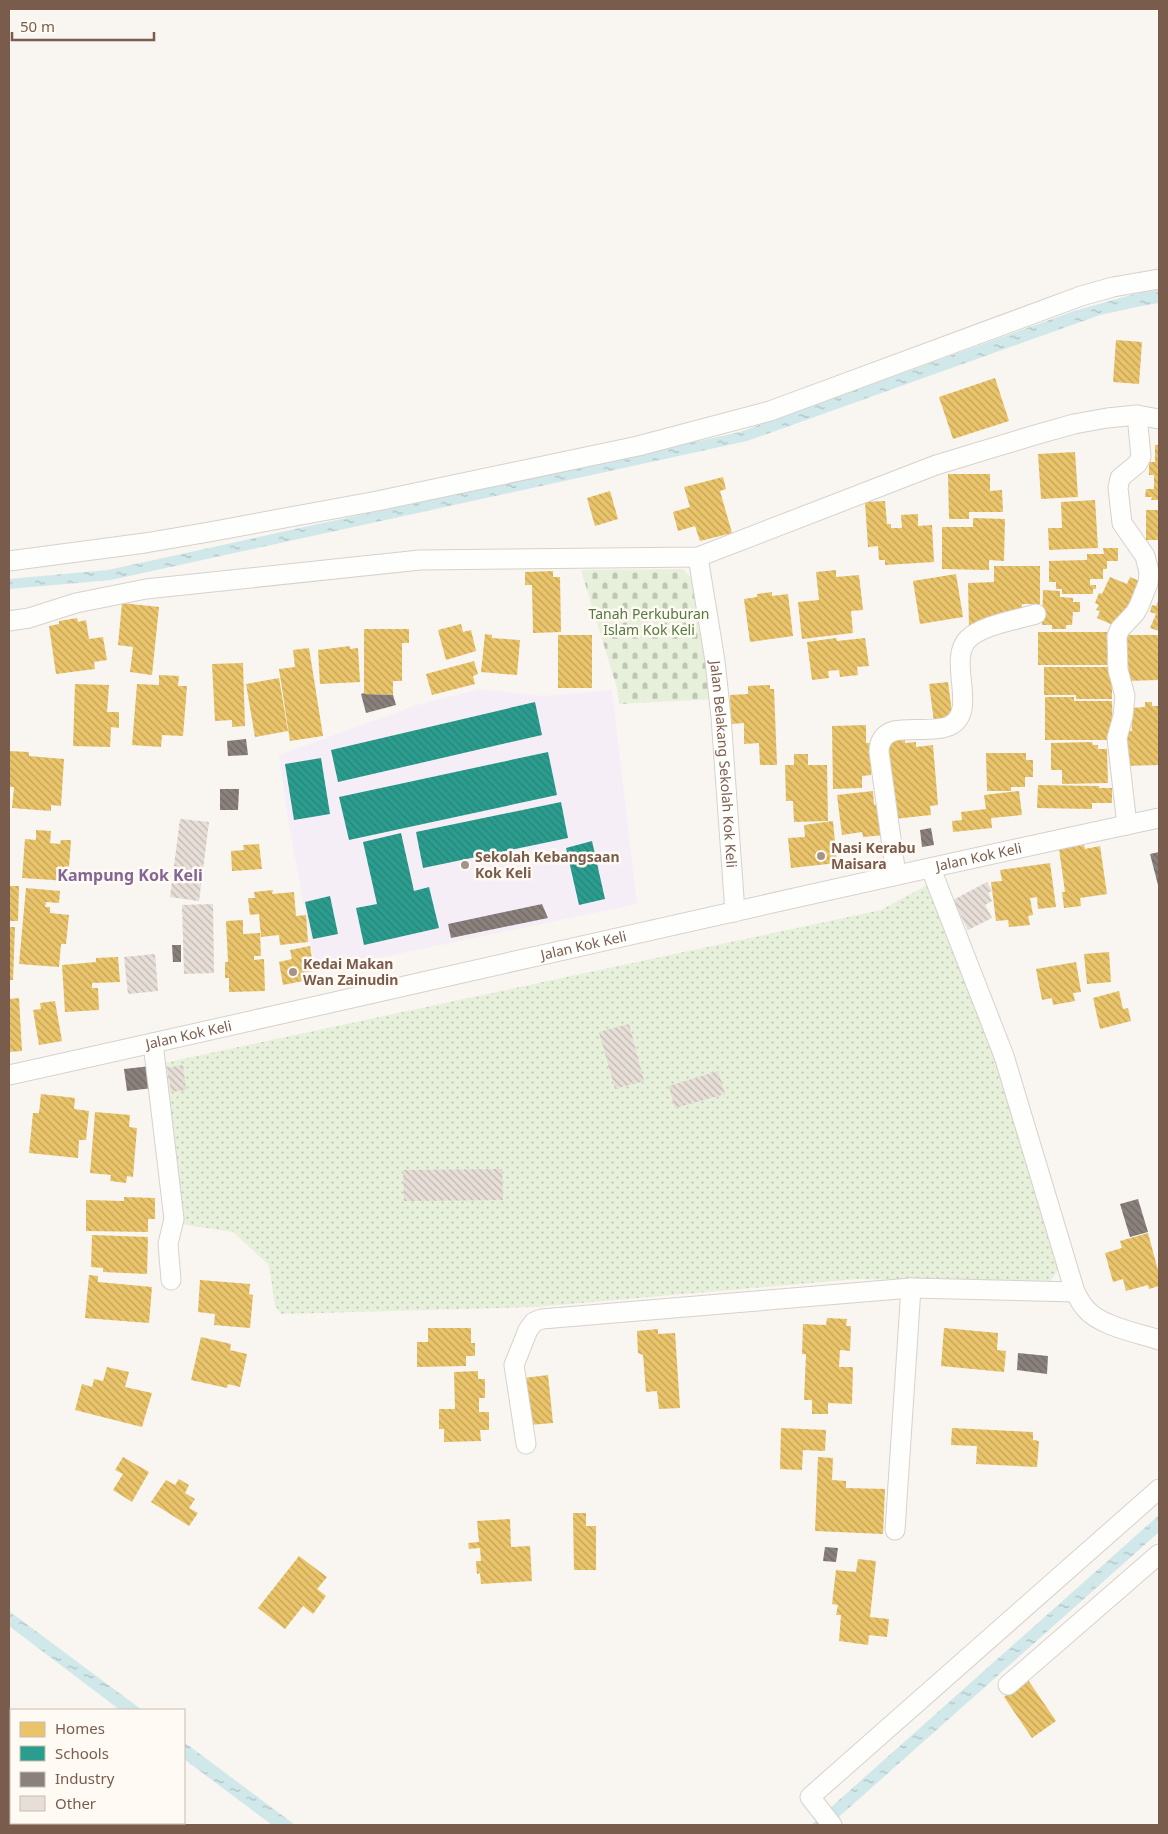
<svg xmlns="http://www.w3.org/2000/svg" width="1168" height="1834" viewBox="0 0 1168 1834" font-family="'Noto Sans',sans-serif">
	<style>
		.education { fill: #f6eef6 }
		.cemetery { fill: url(#cemetery-stones) }
		.park { fill: url(#park-dots) }
		.water { fill: url(#water-ripples) }
		.homes { fill: url(#homes-back-hatch) }
		.schools { fill: url(#schools-back-hatch) }
		.industry { fill: url(#industry-back-hatch) }
		.building { fill: url(#building-back-hatch) }
		.lines { fill: none; stroke-linecap: round; stroke-linejoin: round }
		.minor-casing { stroke: #d7d1cb; stroke-width: 21 }
		.minor { stroke: #fefefd; stroke-width: 19 }
		.poi-dot { fill: #a69286; stroke: #fffaf3; stroke-width: 2 }
		.labels { text-anchor: middle; stroke-width: 5; stroke-linejoin: round; paint-order: stroke }
		.park-label { font-size: 14px; fill: #537a41; stroke: #fffaf3 }
		.street-label { font-size: 14px; fill: #7a5c4d; stroke: #fffaf3 }
		.poi-label { font-size: 14px; font-weight: bold; fill: #7a5c4d; stroke: #fffaf3; text-anchor: start }
		.quarter-label { font-size: 16px; font-weight: bold; fill: #846695; stroke: #fffaf3 }
	</style>
	<defs>
		<pattern id="cemetery-stones" width="16" height="16" patternUnits="userSpaceOnUse" patternTransform="scale(1.25)"><rect width="16" height="16" fill="#e7f0db"/><path d="M2 7V4a2 2 0 0 1 4 0v3zM10 15v-3a2 2 0 0 1 4 0v3z" fill="#c0c6b4"/></pattern>
		<pattern id="park-dots" width="8" height="8" patternUnits="userSpaceOnUse" patternTransform="scale(1.25)"><rect width="8" height="8" fill="#e7f0db"/><path d="M2 2h.1M6 6h.1" fill="none" stroke="#c0c6b4" stroke-width="1.8" stroke-linecap="round"/></pattern>
		<pattern id="water-ripples" width="26" height="14" patternUnits="userSpaceOnUse" patternTransform="scale(1.25)"><rect width="26" height="14" fill="#d0e8ea"/><path d="M2 4q2-2 4 0t4 0M15 11q2-2 4 0t4 0" fill="none" stroke="#aebfc0"/></pattern>
		<pattern id="homes-back-hatch" width="6" height="6" patternUnits="userSpaceOnUse" patternTransform="scale(1.25)"><rect width="6" height="6" fill="#e9c46a"/><path d="M-1 5l2 2M0 0l6 6M5-1l2 2" fill="none" stroke="#c2a259"/></pattern>
		<pattern id="schools-back-hatch" width="6" height="6" patternUnits="userSpaceOnUse" patternTransform="scale(1.25)"><rect width="6" height="6" fill="#2a9d8f"/><path d="M-1 5l2 2M0 0l6 6M5-1l2 2" fill="none" stroke="#298377"/></pattern>
		<pattern id="industry-back-hatch" width="6" height="6" patternUnits="userSpaceOnUse" patternTransform="scale(1.25)"><rect width="6" height="6" fill="#8a817c"/><path d="M-1 5l2 2M0 0l6 6M5-1l2 2" fill="none" stroke="#716863"/></pattern>
		<pattern id="building-back-hatch" width="6" height="6" patternUnits="userSpaceOnUse" patternTransform="scale(1.25)"><rect width="6" height="6" fill="#e6ded7"/><path d="M-1 5l2 2M0 0l6 6M5-1l2 2" fill="none" stroke="#bfb7b1"/></pattern>
	</defs>
	<rect width="100%" height="100%" fill="#f9f5f0"/>
	<path class="education" d="M480,689L544,696L612,690L637,904L316,971L289,826L279,755L417,705Z"/>
	<path class="cemetery" d="M683,569L694,581L713,699L619,704L617,688L581,570Z"/>
	<path class="park" d="M931,883L994,1046L1062,1265L1050,1281L856,1279L534,1307L281,1314L275,1306L269,1265L233,1232L181,1224L164,1063L881,910Z"/>
	<path class="water" d="M1159,290V303L1141,306L1100,315L747,441L111,580L9,589V579L108,570L740,432L1074,311L1142,292Z
		M1159,1515V1532L832,1823L830,1825H811Z
		M9,1611L142,1710H120L9,1626Z
		M184,1742L295,1825H272L184,1759Z"/>
	<path class="homes" d="M1116,340L1142,342L1139,384L1113,382Z
		M995,378L1009,421L953,439L939,397Z
		M1155,445H1159V500H1151L1152,497H1145L1146,489H1154V475H1149V462H1155Z
		M1075,452L1078,497L1041,499L1038,454Z
		M948,474H990V491L1002,490L1003,512H969V519H949Z
		M723,477L726,489L720,491L732,533L700,541L695,526L678,531L673,512L690,507L684,487Z
		M610,491L618,519L595,526L587,498Z
		M1095,500L1098,548L1049,550L1048,528H1062L1061,502Z
		M885,501L887,524H891V528H902L901,515L918,514V526L932,525L934,562L885,565V560H879L878,546L868,547L865,502Z
		M1146,510H1159V540H1146Z
		M973,518L1005,519L1004,561L989,560V570L942,569V527H973Z
		M1103,548H1118V561H1107V569H1103V579H1090V585H1096V589H1093V594H1062V589H1056V582H1049V561L1087,560V554H1104Z
		M994,566H1040V604H1022V614L969,627L968,583L994,582Z
		M836,570V577L859,575L863,610L851,611L853,633L802,639L798,602L819,600L816,572Z
		M553,571V577H560L561,632L533,633L532,585H525V572Z
		M956,574L963,617L920,624L913,581Z
		M1110,577L1127,584L1130,577L1144,583L1123,621L1115,626L1097,618L1100,611L1096,610L1099,605L1095,603L1099,593L1102,594Z
		M1043,590L1060,591V597L1073,598V602H1080V612H1073L1072,625H1066V629H1052V625H1042Z
		M772,592V596L788,594L793,636L750,642L744,599L757,597V594Z
		M1159,599V631L1150,628L1156,614L1150,612L1152,605L1156,606Z
		M122,603L159,607L152,675L130,672L133,647L118,645Z
		M77,618L78,622L86,620L89,639L103,637L107,660L94,662L95,669L56,674L49,626L59,624V621Z
		M461,624L463,632L471,630L476,651L446,660L438,630Z
		M364,629H409V643H402V681H393V695L364,694Z
		M1038,632H1107V665H1038Z
		M485,634L492,635V638L520,640L517,675L481,672Z
		M558,635H592V688H558Z
		M1121,635H1159V680L1125,681Z
		M836,638L837,641L865,638L869,666L857,667L858,675L840,677L839,670L828,671L829,678L812,680L807,642Z
		M350,646V649L358,648L360,682L320,684L318,650Z
		M309,648L323,736L290,741L279,669L295,667L293,650Z
		M474,661L478,674L473,676L475,684L432,695L426,674Z
		M243,663L245,726L232,727V720L215,721L212,664Z
		M1044,667H1112V699H1076V695H1044Z
		M159,675L179,676L178,686H187L183,736L162,735L161,747L132,745L137,684L159,685Z
		M279,678L288,731L255,737L246,684Z
		M948,682L953,720L934,722L929,684Z
		M75,684L109,685L107,712H119V728L111,727L110,747L73,746Z
		M770,685V689H774L777,765H760L759,743L744,744V723L731,724L730,695L748,694V686Z
		M1045,697H1074V701H1112L1113,740H1045Z
		M1145,702H1152V706H1159V765L1124,766L1122,737L1128,736V731H1132L1131,708L1145,707Z
		M866,725V743H871V775L862,776V788L833,789L832,726Z
		M905,739V743L916,742V747L933,745L938,805L930,806L931,815L894,819L886,740Z
		M1092,742L1093,745H1098V749H1107L1108,783L1062,784V770H1051V743Z
		M9,751L29,752V756L64,759L61,806L51,805V811L12,808L14,787H9Z
		M986,753H1026V760H1033V777H1025V787H1011V791H987Z
		M794,754H808V765H827L828,821L794,822L793,801H786L785,765H794Z
		M1038,785L1099,786V788H1112V803H1092V809L1037,808Z
		M873,791L874,805L881,804L885,835L863,837L862,832L842,835L837,795Z
		M1019,791L1022,815L991,818L992,828L953,832L952,821L962,820L961,812L986,809L984,795Z
		M833,821L837,863L791,868L788,838L805,837L804,825Z
		M36,830L51,831L50,843L60,844L61,840H71L68,881L22,878L25,839L36,840Z
		M259,844L262,869L232,871L231,851L244,850L243,845Z
		M1084,845L1085,849L1100,846L1107,894L1080,898L1081,906L1064,908L1062,892H1065L1059,849Z
		M1050,863L1056,907L1038,909L1037,897L1030,898L1033,915L1028,916L1030,925L1009,927L1008,920L996,921L991,882L1002,881L1000,870Z
		M9,886H19L18,921H9Z
		M26,888L60,891L59,903L46,902L45,907H50V913L69,915L66,944H61L59,967L19,964Z
		M273,890L272,894L294,892L296,916L306,915L308,942L280,945L279,935L261,937L259,914L250,915L248,898H255L254,892Z
		M243,920V934L260,933L261,956H254V960L264,959L265,991L229,992V978H225V962H228L226,921Z
		M9,927H15L13,980H9Z
		M310,946L314,971L302,973L303,981L283,985L279,962L292,959L290,950Z
		M1109,952L1111,982L1087,984L1084,954Z
		M118,957L120,982L92,983V988H98L99,1010L65,1012L62,965L96,962V958Z
		M1076,962L1081,992L1073,993L1075,1001L1053,1005L1052,998L1042,1000L1036,969Z
		M1119,991L1123,1009L1128,1008L1131,1021L1100,1029L1093,998Z
		M19,998L22,1051L9,1052V999Z
		M55,1001L62,1041L39,1045L33,1010L41,1009L40,1003Z
		M41,1094L75,1098L74,1109L89,1111L86,1140H79L78,1158L29,1153L33,1113H39Z
		M95,1112L130,1115L129,1127L137,1128L133,1177L127,1176L126,1183L110,1181L111,1175L90,1173Z
		M124,1197L155,1198V1219H148V1232L86,1231V1200L124,1201Z
		M1148,1233L1159,1274V1286L1149,1289L1148,1285L1126,1291L1123,1279L1113,1282L1105,1253L1122,1248L1120,1241Z
		M92,1235L148,1237L147,1274L103,1272V1268L91,1267Z
		M89,1275L98,1276V1282L152,1287L149,1323L85,1318Z
		M200,1280L250,1284L249,1294L253,1295L250,1328L214,1325L215,1314L198,1312Z
		M827,1318L847,1319L846,1326H851L850,1351L840,1350L839,1367H853L852,1404L828,1403V1414H812V1400H804L806,1354H802L803,1324L826,1325Z
		M428,1328H471V1343H475V1356H466V1366L417,1367V1342H428Z
		M944,1328L998,1333L997,1350L1006,1351L1004,1372L941,1366Z
		M658,1329V1334L675,1333L680,1408L659,1409L657,1391L646,1392L643,1355L638,1353L637,1331Z
		M201,1337L231,1344L230,1350L247,1354L240,1387L228,1384L227,1388L191,1380Z
		M107,1367L129,1372L125,1387L152,1393L142,1427L75,1410L82,1384L92,1387L94,1379L103,1381Z
		M478,1371V1379H485V1398H479V1412H489V1430H480L481,1441L444,1442V1429H439V1409H455L454,1372Z
		M548,1375L553,1423L529,1425L524,1378Z
		M781,1428L826,1430L825,1451L803,1450L802,1470L780,1469Z
		M952,1428L1033,1432V1440L1039,1441L1037,1467L976,1464L977,1446L951,1445Z
		M123,1457L149,1472L132,1502L113,1490L123,1474L115,1470Z
		M818,1457L833,1458L832,1480L846,1481V1488L885,1489L883,1534L815,1531Z
		M179,1479L189,1485L185,1493L195,1499L189,1508L198,1513L189,1526L151,1502L166,1480L175,1485Z
		M573,1513H586V1526H596V1570H574Z
		M510,1519L511,1547L530,1546L532,1581L481,1584L480,1573L477,1574L476,1561H481L480,1548L469,1549L468,1543L479,1542L477,1521Z
		M299,1556L327,1577L317,1589L326,1596L313,1614L303,1606L285,1629L258,1608Z
		M858,1559L876,1561L870,1617L889,1619L887,1637L869,1635L868,1645L839,1641L841,1615H836L838,1605L832,1604L836,1570L856,1572Z
		M1028,1680L1056,1721L1032,1738L1004,1697Z"/>
	<path class="schools" d="M535,702L542,735L338,782L331,750Z
		M548,752L557,795L349,840L339,797Z
		M321,758L330,814L294,820L285,764Z
		M561,802L568,838L423,868L416,832Z
		M401,833L414,891L429,887L439,928L364,945L356,908L377,904L363,842Z
		M592,841L605,899L579,905L566,848Z
		M330,896L338,934L313,939L305,902Z"/>
	<path class="industry" d="M364,693V694L393,695L396,705L366,713L361,694Z
		M246,739L248,755L228,756L227,741Z
		M220,789H239L238,810H220Z
		M931,828L934,845L922,847L920,830Z
		M1159,852V889L1150,854Z
		M542,904L548,918L451,938L448,924Z
		M172,945H181V962H173Z
		M151,1066L153,1088L127,1091L124,1069Z
		M1138,1199L1148,1232L1130,1237L1120,1204Z
		M1018,1353L1048,1356L1047,1374L1017,1370Z
		M825,1547L838,1548L836,1562L823,1561Z"/>
	<path class="building" d="M180,819L209,822L199,901L170,897Z
		M987,882L992,891L988,893L992,901L985,905L992,918L968,930L953,900Z
		M213,904L214,973L184,974L182,905Z
		M155,954L158,991L128,994L124,957Z
		M629,1024L644,1081L615,1089L599,1032Z
		M183,1065L186,1090L171,1092L167,1068Z
		M718,1071L725,1094L675,1108L669,1086Z
		M502,1169L503,1200L404,1201L403,1170Z"/>
	<g class="lines">
		<g class="minor-casing">
			<g id="minor">
				<path id="s1" d="M698,557L715,661L721,717L735,912"/>
				<path d="M9,561L145,543L209,532L377,501L638,446L770,411L1081,296L1113,287L1159,279"/>
				<path d="M9,621L29,618L76,603L146,589L420,560L698,557L936,465L1035,435L1074,424L1107,418L1137,415L1159,419"/>
				<path d="M1127,825L1117,738L1123,716L1125,696L1118,670L1117,636L1120,629L1135,613L1139,606L1148,583L1149,572L1145,556L1122,523L1118,488L1120,478L1137,464L1141,457L1137,415"/>
				<path d="M931,869L1004,1056L1075,1292C1078,1297 1081,1304 1086,1309C1100,1326 1138,1333 1159,1340"/>
				<path d="M896,875L879,752C879,742 883,734 894,731C909,728 940,732 951,725C978,710 947,660 968,639C982,625 1017,620 1036,614"/>
				<path d="M153,1043L174,1219L168,1244L171,1280"/>
				<path id="s2" d="M9,1075C393,990 775,900 1159,818"/>
				<path d="M526,1444L514,1365L528,1330L534,1322L542,1319L911,1288L1075,1292"/>
				<path d="M895,1530L911,1288"/>
				<path d="M1008,1685L1159,1554"/>
				<path d="M832,1825L810,1797L1159,1489"/>
			</g>
		</g>
		<use href="#minor" class="minor"/>
	</g>
	<g class="poi-dot">
		<circle cx="821" cy="856" r="5"/>
		<circle cx="465" cy="865" r="5"/>
		<circle cx="293" cy="972" r="5"/>
	</g>
	<g class="labels">
		<g class="park-label">
			<text x="649" y="619">Tanah Perkuburan<tspan x="649" dy="16">Islam Kok Keli</tspan></text>
		</g>
		<g class="street-label">
			<text dy="5" stroke="none"><textPath href="#s1" startOffset="209">Jalan Belakang Sekolah Kok Keli</textPath></text>
			<text dy="5" stroke="none"><textPath href="#s2" startOffset="994">Jalan Kok Keli</textPath></text>
			<text dy="5" stroke="none"><textPath href="#s2" startOffset="589">Jalan Kok Keli</textPath></text>
			<text dy="5" stroke="none"><textPath href="#s2" startOffset="184">Jalan Kok Keli</textPath></text>
		</g>
		<g class="poi-label">
			<text x="831" y="853">Nasi Kerabu<tspan x="831" dy="16">Maisara</tspan></text>
			<text x="475" y="862">Sekolah Kebangsaan<tspan x="475" dy="16">Kok Keli</tspan></text>
			<text x="303" y="969">Kedai Makan<tspan x="303" dy="16">Wan Zainudin</tspan></text>
		</g>
		<g class="quarter-label">
			<text x="130" y="881">Kampung Kok Keli</text>
		</g>
	</g>
	<rect width="1168" height="1834" fill="none" stroke="#7a5c4d" stroke-width="20"/>
	<rect x="10" y="1709" width="175" height="115" fill="#fffaf3" stroke="#cabbb1"/>
	<rect x="20" y="1722" width="25" height="15" fill="#e9c46a" stroke="#cabbb1"/>
	<text x="55" y="1734" font-size="15" fill="#7a5c4d">Homes</text>
	<rect x="20" y="1746" width="25" height="15" fill="#2a9d8f" stroke="#cabbb1"/>
	<text x="55" y="1759" font-size="15" fill="#7a5c4d">Schools</text>
	<rect x="20" y="1772" width="25" height="15" fill="#8a817c" stroke="#cabbb1"/>
	<text x="55" y="1784" font-size="15" fill="#7a5c4d">Industry</text>
	<rect x="20" y="1796" width="25" height="15" fill="#e6ded7" stroke="#cabbb1"/>
	<text x="55" y="1809" font-size="15" fill="#7a5c4d">Other</text>
	<path d="M12 32v8h142v-8" fill="none" stroke="#7a5c4d" stroke-width="2.5"/>
	<text x="20" y="32" font-size="15" fill="#7a5c4d" stroke="#fffaf3" stroke-width="4" paint-order="stroke">50 m</text>
</svg>
